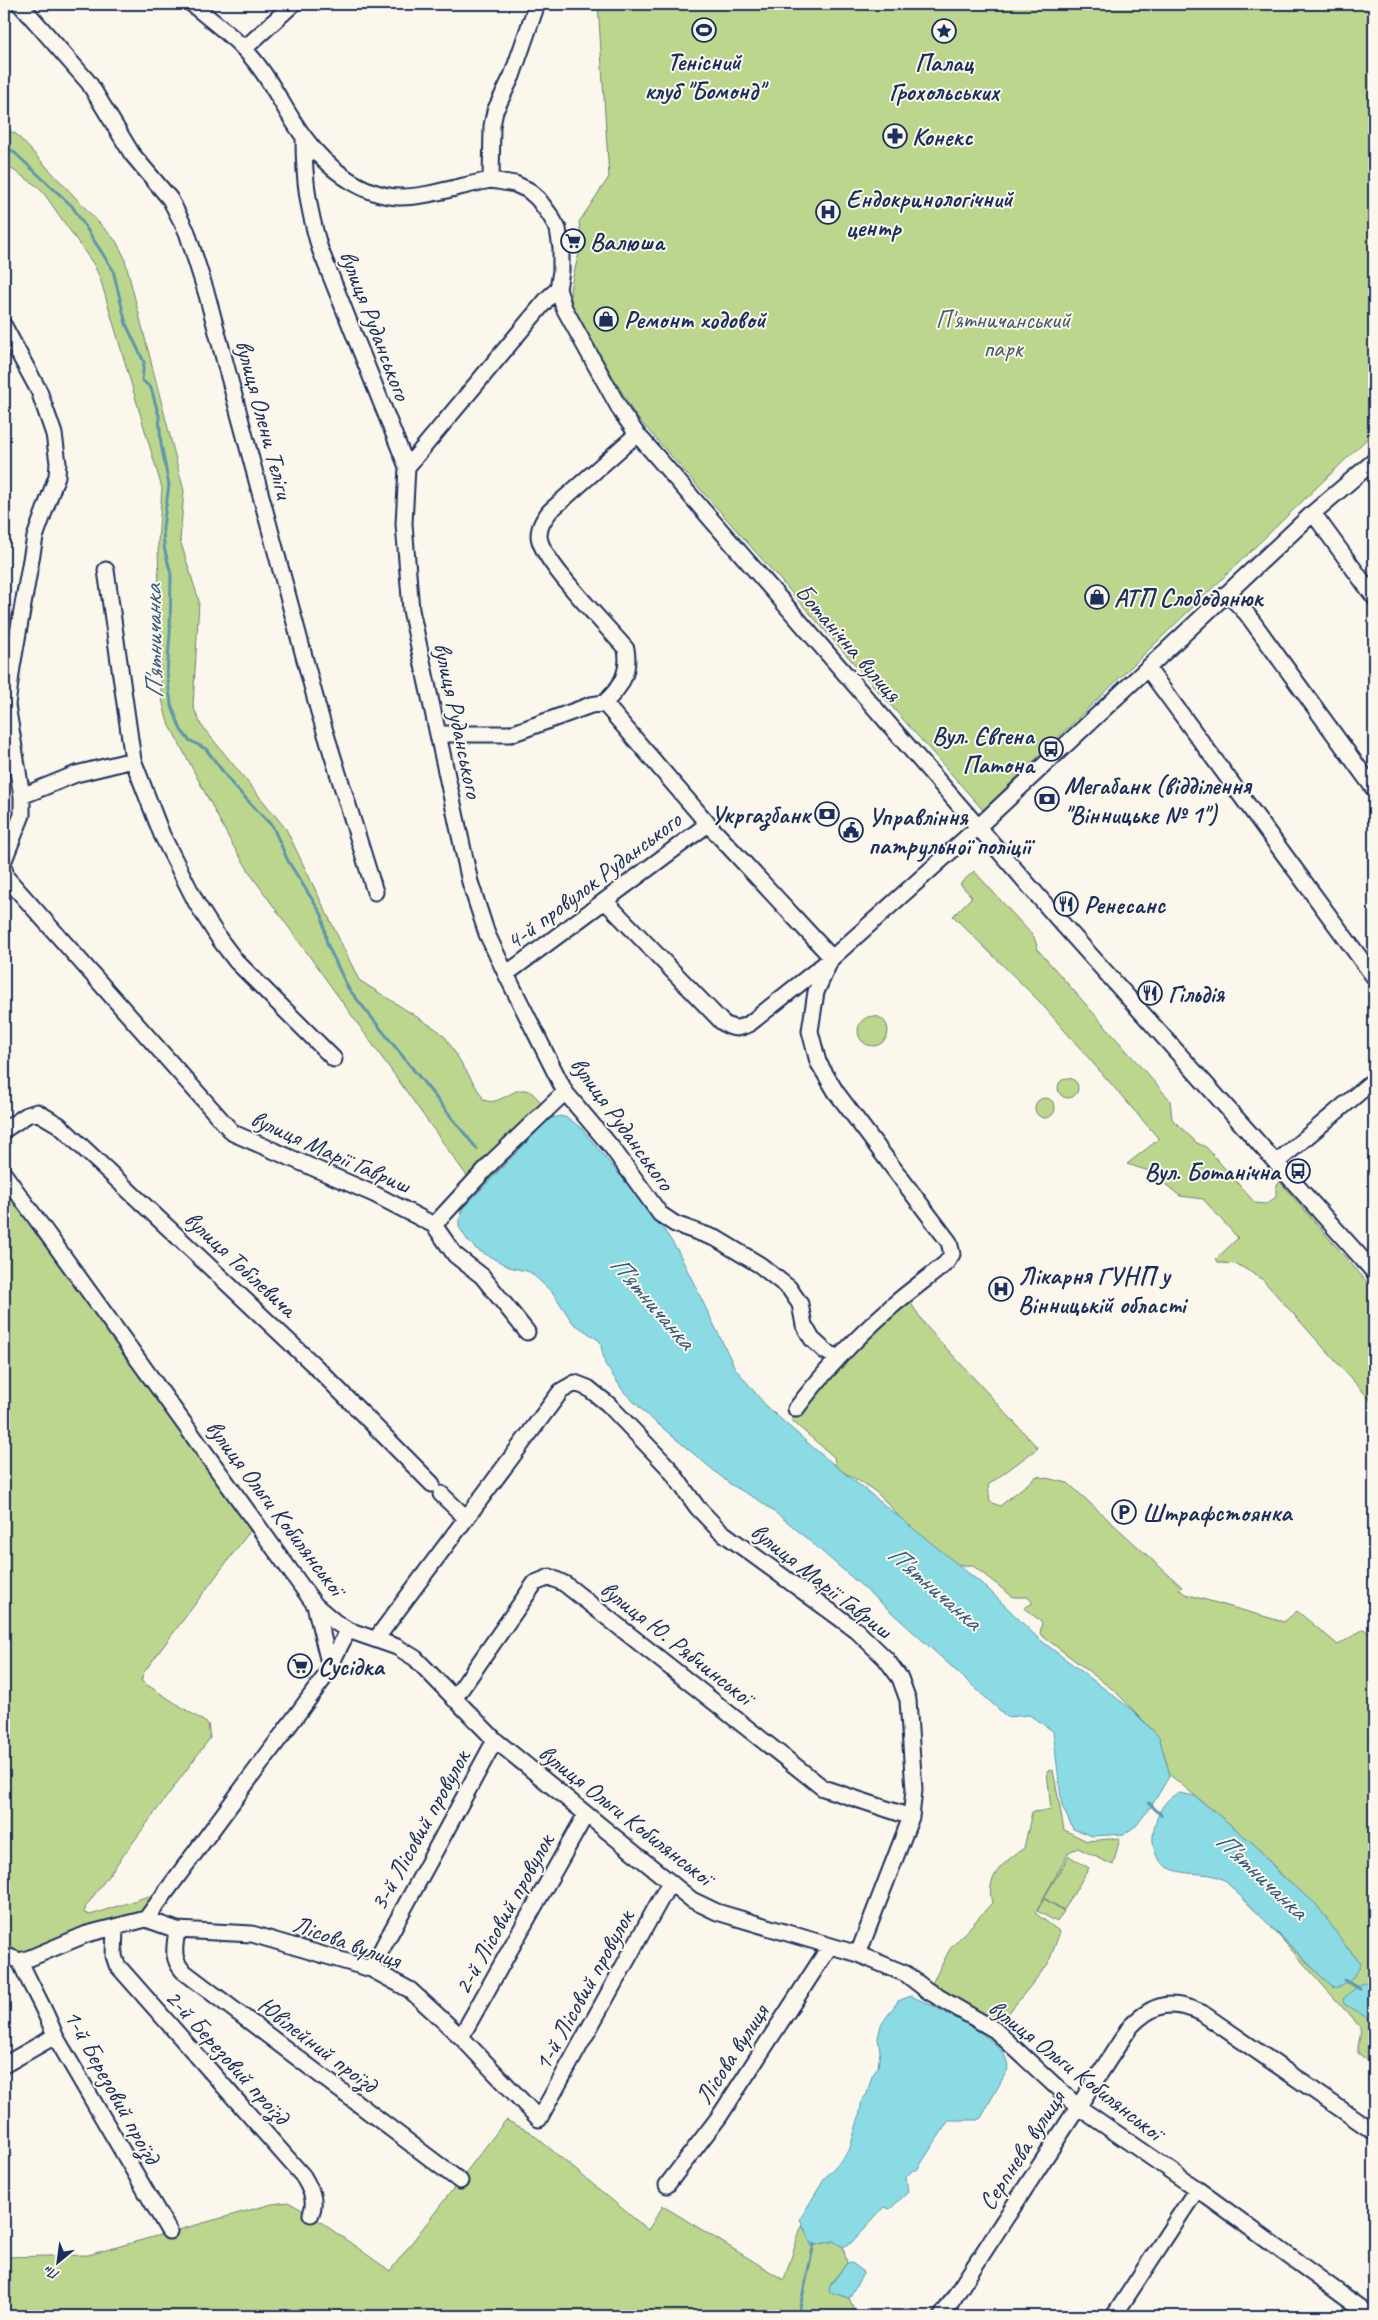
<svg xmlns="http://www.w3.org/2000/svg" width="1378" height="2320" viewBox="0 0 1378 2320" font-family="Caveat,sans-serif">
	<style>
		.green { fill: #bdd68d; stroke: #6c8276 }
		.water { fill: #8adbe4; stroke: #5e96ae }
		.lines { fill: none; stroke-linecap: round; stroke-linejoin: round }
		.stream { stroke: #5e96ae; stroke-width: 3 }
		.minor-casing { stroke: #1b2f5e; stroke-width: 19 }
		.minor { stroke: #fbf7ec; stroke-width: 15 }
		.labels { text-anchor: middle; stroke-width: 4; stroke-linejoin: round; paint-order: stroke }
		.poi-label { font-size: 25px; font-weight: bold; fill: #1b2f5e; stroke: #fbf7ec; text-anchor: start }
		.park-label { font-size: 25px; fill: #44596a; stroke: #fbf7ec }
		.street-label { font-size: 25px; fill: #1b2f5e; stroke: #fbf7ec }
		.water-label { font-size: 26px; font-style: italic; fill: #375a80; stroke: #fbf7ec }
	</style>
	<rect width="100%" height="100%" fill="#fbf7ec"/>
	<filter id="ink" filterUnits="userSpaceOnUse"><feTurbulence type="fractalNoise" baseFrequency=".02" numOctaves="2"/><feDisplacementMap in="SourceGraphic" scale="10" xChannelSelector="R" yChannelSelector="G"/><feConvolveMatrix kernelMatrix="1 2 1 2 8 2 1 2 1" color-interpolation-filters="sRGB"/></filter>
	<g filter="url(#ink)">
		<path class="green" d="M598,4H1374V432L983,810L635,415L572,306L570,289L582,241L579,222L609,177Z
			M4,128L16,134L116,241L124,256L184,491L180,540L199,601L193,706L201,725L286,829L359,980L439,1031L446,1038L484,1100C501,1108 516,1081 532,1093C540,1100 547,1109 554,1117L549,1119L513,1154L461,1214V1212L453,1205L472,1183L254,879L232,844L167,720L161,695L158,542L162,488L100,278L94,265L45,195L37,186L4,164Z
			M974,871L1034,937L1038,950L1170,1100L1172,1119L1197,1143L1206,1147L1255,1203L1266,1204L1276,1197V1186L1280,1182L1374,1290V1404L1262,1279L1237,1264L1219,1263L1216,1259L1238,1238L1203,1199L1180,1196L1149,1171L1127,1164L1159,1139L1039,1001L953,916L972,897L960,884Z
			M858 1031a15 15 0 1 1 30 0a15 15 0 1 1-30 0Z
			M1058 1088a10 10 0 1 1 20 0a10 10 0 1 1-20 0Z
			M1035 1108a10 10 0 1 1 20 0a10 10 0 1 1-20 0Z
			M4,1174L256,1523L144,1672L141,1681L208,1724L210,1738L86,1906L84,1913L90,1915L158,1893L141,1916L25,1955L4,1945Z
			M910,1302L926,1326L1038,1448L988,1485L990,1502L1000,1506L1037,1476L1068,1483L1182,1587L1179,1589L1185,1594L1284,1622L1297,1611L1338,1645L1364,1629L1374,1639V2066L1358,2053C1357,2043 1362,2037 1360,2027L1271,1927L1332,1987L1341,1986L1361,1963L1255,1845L1170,1775L1159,1737L1116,1692L1040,1634L1042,1622L1024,1608L1033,1603L1028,1597H1013L972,1565C928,1569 907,1520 879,1495C870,1486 848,1475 836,1468L834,1457L791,1420L824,1378L864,1338Z
			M1053,1770L1064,1830L1087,1841L1120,1838L1113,1865L1078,1848L1069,1852L1035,1913L1060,1932L1048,1964L995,2030L928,1991L950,1949L992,1903C985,1876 1004,1862 1024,1848L1032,1812L1051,1810L1047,1771Z
			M1069,1856L1089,1868L1064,1910L1044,1898Z
			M1044,1899L1064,1911L1057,1922L1037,1911Z
			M506,2120L530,2132L648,2230L663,2206L784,2280L802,2224L812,2246L833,2241L843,2247L847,2263L831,2283L830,2292L849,2298L857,2316H4V2257L88,2255L272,2204L288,2202L311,2215L390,2271Z"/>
		<path class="water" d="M560,1116L568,1118L582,1129L618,1173L645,1201L678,1251L735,1368L767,1407L816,1450L987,1588L1039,1639L1131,1709L1159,1737L1170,1775L1152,1805L1136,1826L1124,1834L1092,1836L1073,1829L1062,1806L1053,1731L1029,1715L1007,1717L879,1601L790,1524L760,1501L730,1484L647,1415L624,1392L605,1364L600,1341L573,1323L553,1293L530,1272L509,1267L476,1249L468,1241L459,1227V1219L466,1205L549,1119Z
			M1179,1793L1195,1796L1255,1845L1283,1877L1316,1904L1348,1949L1361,1963C1358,1974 1344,1990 1332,1987L1224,1880C1210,1872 1197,1875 1182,1872C1155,1868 1148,1845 1156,1822C1159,1810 1167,1797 1179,1793Z
			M1366,1983L1374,1991V2022L1344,2004L1343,1999L1360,1984Z
			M911,1996C934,2006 991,2033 1004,2054C1007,2059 1007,2063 1008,2069L981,2118L977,2120H949L917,2170H913L906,2177L908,2192L890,2209L884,2207L851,2243L843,2247L833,2241L812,2246L800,2219L825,2178L849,2151L859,2117L862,2100L867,2094L872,2076L878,2067L880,2052L878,2038L881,2025L898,2001Z
			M847,2263H852L864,2272L849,2298L830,2292L829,2287Z"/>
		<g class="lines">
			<path class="stream" d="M4,145L16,154L72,206L113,270L126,324L144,362L142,380L151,388L159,416L161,444L169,485L163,527L164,547L171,574L170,634L167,673L171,704L181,730L189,740L206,749L233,785L273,827L288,861L322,915L327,944L348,988L477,1149
				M1149,1803L1161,1815
				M1344,1980L1360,1989
				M798,2316L814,2244"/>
			<g class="minor-casing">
				<path id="minor" d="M20,4L89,83L132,154L170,199L187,232L207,295L319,712L375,892
					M192,4C209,19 228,32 244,49C269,74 283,109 304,137C325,166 360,195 398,197C426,198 462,185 491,180L515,184L528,190L538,199L550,215L558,229L561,248V271L558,289L564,308L622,413L637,434L1058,919L1374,1272
					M244,49L293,4
					M304,138C304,181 308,208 320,249L407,467L404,524L411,610L470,882L487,934L506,974L565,1092L613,1149L660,1214L675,1224L717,1239L760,1265L789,1288L800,1304L804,1325L812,1339L825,1351L838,1358
					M491,180L492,126L495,111L512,76L537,4
					M4,326L39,391L54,434L58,463L57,476L35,537L12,667L7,705L22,796V815L4,860
					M407,467L548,298L558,289
					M1313,513L1374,597
					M106,570L133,760L162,835L197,904L220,940L236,961L334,1059
					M1228,594L1247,614L1374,789
					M1148,669L1374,977
					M604,703C621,688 630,672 626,649C608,627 540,560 539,536C539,526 544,519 550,511L637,434
					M438,734H511L591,705L604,703L708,824L832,958
					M22,796L76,774L133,760
					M4,868L6,877L233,1133L374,1194L434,1225L455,1255L482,1276L527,1332
					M605,901L722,1022C733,1030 738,1029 749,1024L832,958L978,827L1313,513L1374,461
					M506,974L708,824
					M4,1130L27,1115L37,1112L59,1125L316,1367L432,1484
					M1277,1162L1374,1080
					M4,1174L315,1605L335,1622L348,1630L397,1647L415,1658L495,1740L692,1900L717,1912L858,1954L906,1974L928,1991L995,2030L1077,2106L1197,2189L1371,2316
					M434,1225L494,1160L565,1092
					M796,1409C824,1371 856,1338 891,1307C908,1292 928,1278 946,1263L952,1254L949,1242L836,1092L818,1062L810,1031L816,992L830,961
					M441,1494L466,1518
					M315,1605L330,1667
					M376,1639L561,1391L575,1383L588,1388L608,1404L669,1468L697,1507L719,1530L856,1630L886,1659L900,1678L908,1700L914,1790L911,1817L858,1954
					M454,1699L535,1583L550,1577L565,1584L823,1788L911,1817
					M146,1919L177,1930L252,1934L371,1969L410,1990L461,2037L539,2119L669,1884
					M146,1919L324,1678L348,1630
					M115,1927L114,1956L117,1965L303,2176C310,2188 317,2200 311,2214
					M177,1930C175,1946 171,1958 183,1971L460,2181
					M4,1955L20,1961L30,1958L87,1934L146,1919
					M20,1961C31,1987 46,2010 55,2036L169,2231
					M371,1969L495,1740
					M461,2037L586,1814
					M4,2065L55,2036
					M667,2185L719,2117L830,1946
					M942,2316L1130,2027C1153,2003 1171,1999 1202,2013L1374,2132
					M1114,2316L1197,2189"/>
			</g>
			<use href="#minor" class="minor"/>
		</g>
	</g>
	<defs>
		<g id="stadium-ring" transform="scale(1.25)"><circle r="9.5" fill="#fbf7ec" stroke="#1b2f5e" stroke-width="1.5"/><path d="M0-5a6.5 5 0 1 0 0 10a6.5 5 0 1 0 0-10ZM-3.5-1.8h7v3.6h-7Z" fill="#1b2f5e"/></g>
		<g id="sight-ring" transform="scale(1.25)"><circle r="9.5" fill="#fbf7ec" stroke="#1b2f5e" stroke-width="1.5"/><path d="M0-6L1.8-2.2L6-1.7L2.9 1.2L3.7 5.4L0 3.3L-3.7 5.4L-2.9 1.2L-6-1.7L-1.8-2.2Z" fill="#1b2f5e"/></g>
		<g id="pharmacy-ring" transform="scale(1.25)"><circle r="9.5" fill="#fbf7ec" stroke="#1b2f5e" stroke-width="1.5"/><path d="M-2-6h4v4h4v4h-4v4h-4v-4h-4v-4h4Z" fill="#1b2f5e"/></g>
		<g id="hospital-ring" transform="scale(1.25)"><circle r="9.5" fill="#fbf7ec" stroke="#1b2f5e" stroke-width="1.5"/><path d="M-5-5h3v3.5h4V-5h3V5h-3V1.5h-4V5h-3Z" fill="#1b2f5e"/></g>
		<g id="supermarket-ring" transform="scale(1.25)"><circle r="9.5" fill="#fbf7ec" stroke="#1b2f5e" stroke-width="1.5"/><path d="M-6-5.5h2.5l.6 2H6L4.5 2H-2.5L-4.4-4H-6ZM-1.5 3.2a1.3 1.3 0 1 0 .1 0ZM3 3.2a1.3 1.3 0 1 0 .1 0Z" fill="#1b2f5e"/></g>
		<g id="shop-ring" transform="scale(1.25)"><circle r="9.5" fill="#fbf7ec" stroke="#1b2f5e" stroke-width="1.5"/><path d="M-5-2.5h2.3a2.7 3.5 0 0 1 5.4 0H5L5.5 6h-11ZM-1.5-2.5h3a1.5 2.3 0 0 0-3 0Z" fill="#1b2f5e"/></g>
		<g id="bus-ring" transform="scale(1.25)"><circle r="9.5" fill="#fbf7ec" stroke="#1b2f5e" stroke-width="1.5"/><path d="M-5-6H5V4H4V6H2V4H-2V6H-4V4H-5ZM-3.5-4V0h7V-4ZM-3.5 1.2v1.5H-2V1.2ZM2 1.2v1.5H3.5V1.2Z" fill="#1b2f5e"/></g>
		<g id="bank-ring" transform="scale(1.25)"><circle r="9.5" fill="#fbf7ec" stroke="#1b2f5e" stroke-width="1.5"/><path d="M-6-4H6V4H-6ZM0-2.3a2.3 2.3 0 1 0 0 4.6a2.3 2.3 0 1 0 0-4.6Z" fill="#1b2f5e"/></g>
		<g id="civic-ring" transform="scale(1.25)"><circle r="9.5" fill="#fbf7ec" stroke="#1b2f5e" stroke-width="1.5"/><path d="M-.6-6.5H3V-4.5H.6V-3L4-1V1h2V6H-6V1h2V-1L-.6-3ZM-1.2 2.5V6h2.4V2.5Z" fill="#1b2f5e"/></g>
		<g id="restaurant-ring" transform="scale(1.25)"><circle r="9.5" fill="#fbf7ec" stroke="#1b2f5e" stroke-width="1.5"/><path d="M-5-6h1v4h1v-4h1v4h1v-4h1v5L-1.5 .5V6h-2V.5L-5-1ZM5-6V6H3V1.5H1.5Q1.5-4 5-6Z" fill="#1b2f5e"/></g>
		<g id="parking-ring" transform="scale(1.25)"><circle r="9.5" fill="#fbf7ec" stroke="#1b2f5e" stroke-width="1.5"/><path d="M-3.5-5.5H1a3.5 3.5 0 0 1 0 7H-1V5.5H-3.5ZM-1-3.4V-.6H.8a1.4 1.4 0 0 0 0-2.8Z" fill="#1b2f5e"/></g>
	</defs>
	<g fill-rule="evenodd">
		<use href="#stadium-ring" x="704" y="30"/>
		<use href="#sight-ring" x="944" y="31"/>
		<use href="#pharmacy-ring" x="895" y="136"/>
		<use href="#hospital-ring" x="828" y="212"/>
		<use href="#supermarket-ring" x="573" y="241"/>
		<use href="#shop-ring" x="606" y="319"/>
		<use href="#shop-ring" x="1097" y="597"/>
		<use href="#bus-ring" x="1051" y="749"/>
		<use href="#bank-ring" x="1047" y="799"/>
		<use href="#bank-ring" x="827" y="814"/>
		<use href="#civic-ring" x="851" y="830"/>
		<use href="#restaurant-ring" x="1066" y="904"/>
		<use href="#restaurant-ring" x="1150" y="993"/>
		<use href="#bus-ring" x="1298" y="1171"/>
		<use href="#hospital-ring" x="1001" y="1289"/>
		<use href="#parking-ring" x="1124" y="1512"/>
		<use href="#supermarket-ring" x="300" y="1666"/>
	</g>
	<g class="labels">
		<g class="poi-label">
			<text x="704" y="70" text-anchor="middle">Тенісний<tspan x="704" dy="29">клуб "Бомонд"</tspan></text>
			<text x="944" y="71" text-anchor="middle">Палац<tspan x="944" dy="29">Грохольських</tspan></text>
			<text x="912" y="145">Конекс</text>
			<text x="846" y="207">Ендокринологічний<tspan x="846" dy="29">центр</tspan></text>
			<text x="590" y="250">Валюша</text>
			<text x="624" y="328">Ремонт ходовой</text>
			<text x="1114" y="606">АТП Слободянюк</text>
			<text x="1034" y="744" text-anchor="end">Вул. Євгена<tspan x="1034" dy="29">Патона</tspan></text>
			<text x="1064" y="794">Мегабанк (відділення<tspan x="1064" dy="29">"Вінницьке № 1")</tspan></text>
			<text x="810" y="823" text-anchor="end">Укргазбанк</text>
			<text x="868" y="825">Управління<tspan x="868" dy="29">патрульної поліції</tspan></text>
			<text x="1084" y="913">Ренесанс</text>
			<text x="1168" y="1002">Гільдія</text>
			<text x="1280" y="1180" text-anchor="end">Вул. Ботанічна</text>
			<text x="1018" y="1284">Лікарня ГУНП у<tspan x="1018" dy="29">Вінницькій області</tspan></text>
			<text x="1142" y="1521">Штрафстоянка</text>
			<text x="318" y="1675">Сусідка</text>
		</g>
		<g class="park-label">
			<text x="1003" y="328">П'ятничанський<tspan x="1003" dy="29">парк</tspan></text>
		</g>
		<g class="street-label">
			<text transform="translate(376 325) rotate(69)" y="9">вулиця Руданського</text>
			<text transform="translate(265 419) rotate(75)" y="9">вулиця Олени Теліги</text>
			<text transform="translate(849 642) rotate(49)" y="9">Ботанічна вулиця</text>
			<text transform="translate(459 720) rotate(78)" y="9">вулиця Руданського</text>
			<text transform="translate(593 880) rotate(-37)" y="9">4-й провулок Руданського</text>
			<text transform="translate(623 1123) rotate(54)" y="9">вулиця Руданського</text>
			<text transform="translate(331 1151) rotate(24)" y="9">вулиця Марії Гавриш</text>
			<text transform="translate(241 1263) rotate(43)" y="9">вулиця Тобілевича</text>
			<text transform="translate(276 1507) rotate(53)" y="9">вулиця Ольги Кобилянської</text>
			<text transform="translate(822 1580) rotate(38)" y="9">вулиця Марії Гавриш</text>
			<text transform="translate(677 1642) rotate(38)" y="9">вулиця Ю. Рябчинської</text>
			<text transform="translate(626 1814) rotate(38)" y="9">вулиця Ольги Кобилянської</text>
			<text transform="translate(419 1830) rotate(-61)" y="9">3-й Лісовий провулок</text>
			<text transform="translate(503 1914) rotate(-61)" y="9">2-й Лісовий провулок</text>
			<text transform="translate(347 1941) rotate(20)" y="9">Лісова вулиця</text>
			<text transform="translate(583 1990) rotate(-61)" y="9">1-й Лісовий провулок</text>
			<text transform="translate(318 2044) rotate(37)" y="9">Ювілейний проїзд</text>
			<text transform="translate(731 2054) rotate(-57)" y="9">Лісова вулиця</text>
			<text transform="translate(228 2056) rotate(48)" y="9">2-й Березовий проїзд</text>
			<text transform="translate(1076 2069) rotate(38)" y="9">вулиця Ольги Кобилянської</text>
			<text transform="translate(113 2086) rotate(61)" y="9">1-й Березовий проїзд</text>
			<text transform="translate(1021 2150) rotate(-57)" y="9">Серпнева вулиця</text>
		</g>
		<g class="water-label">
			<text transform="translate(153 642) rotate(-91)" y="9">П'ятничанка</text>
			<text transform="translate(653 1302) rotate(49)" y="9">П'ятничанка</text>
			<text transform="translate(935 1587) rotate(41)" y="9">П'ятничанка</text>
			<text transform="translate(1262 1875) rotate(43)" y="9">П'ятничанка</text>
		</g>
	</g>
	<rect width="1378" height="2320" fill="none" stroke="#fbf7ec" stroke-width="20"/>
	<rect x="10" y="10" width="1358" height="2300" fill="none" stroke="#1b2f5e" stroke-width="2" filter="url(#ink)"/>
	<g transform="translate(58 2262) rotate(209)" stroke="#fbf7ec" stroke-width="4" paint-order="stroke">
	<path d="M0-4L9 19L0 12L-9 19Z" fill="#1b2f5e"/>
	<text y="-8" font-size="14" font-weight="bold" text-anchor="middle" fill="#1b2f5e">Пн</text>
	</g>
</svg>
